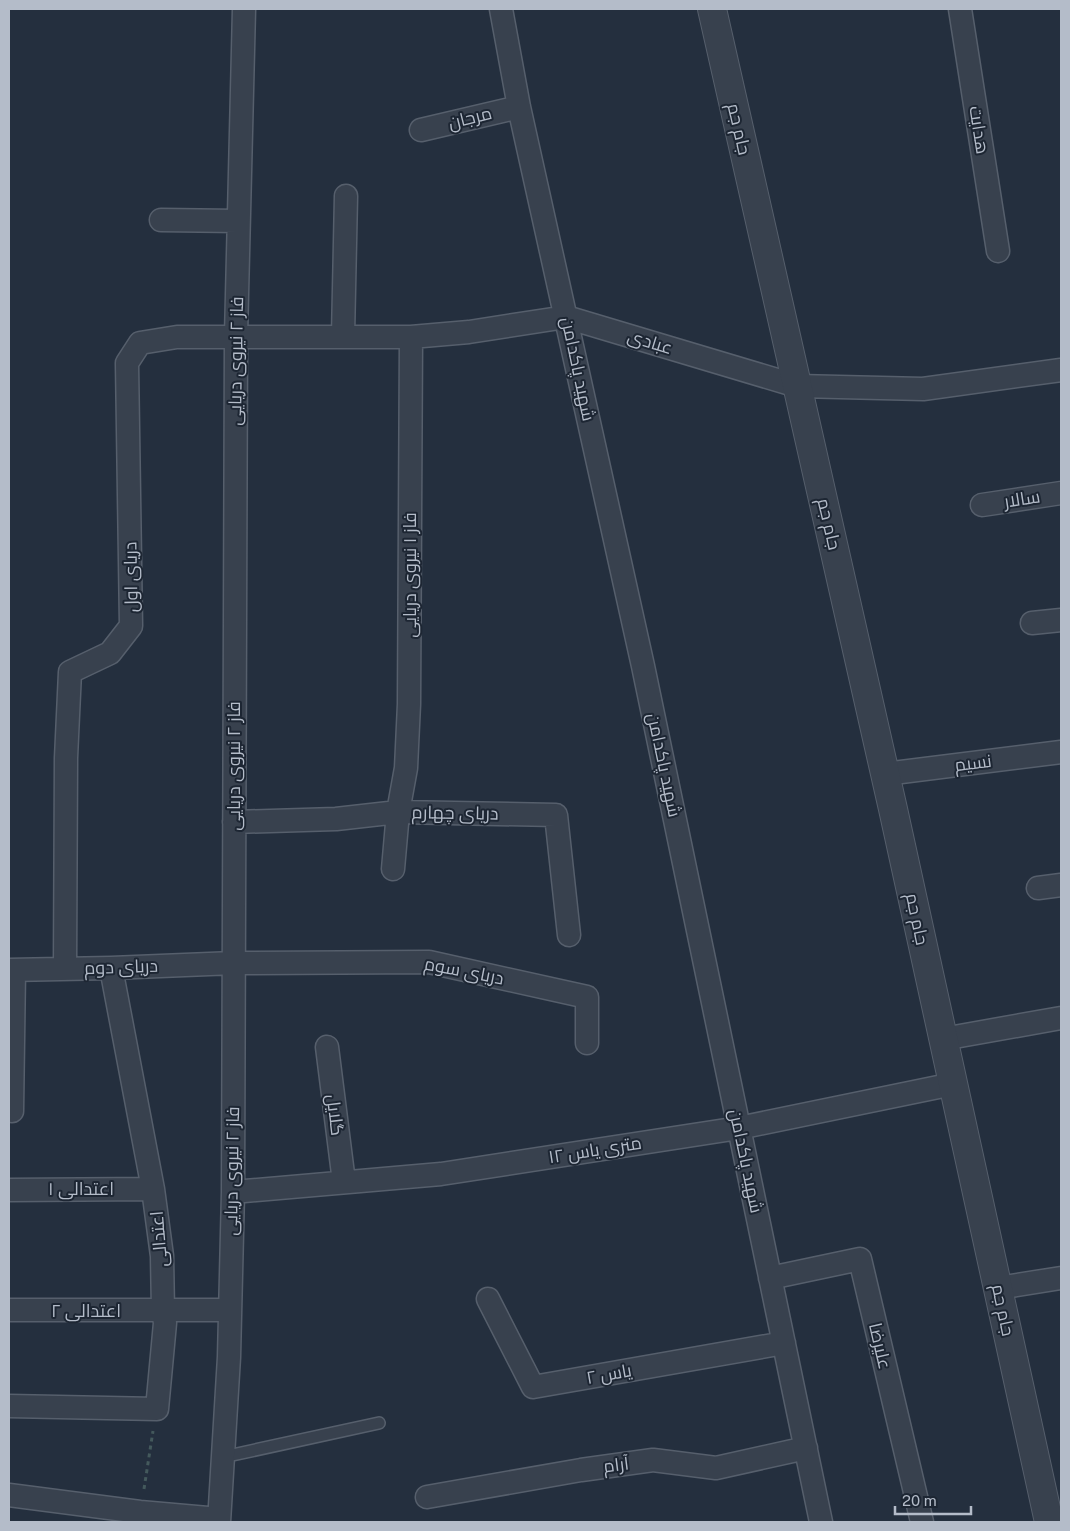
<svg xmlns="http://www.w3.org/2000/svg" width="1070" height="1531" viewBox="0 0 1070 1531" font-family="'Public Sans',Cairo,sans-serif">
	<style>
		.lines { fill: none; stroke-linecap: round; stroke-linejoin: round }
		.service-casing { stroke: #565f6c; stroke-width: 14 }
		.minor-casing { stroke: #565f6c; stroke-width: 25 }
		.tertiary-casing { stroke: #565f6c; stroke-width: 30 }
		.path { stroke: #44595c; stroke-width: 3; stroke-dasharray: 4 4; stroke-linecap: butt }
		.service { stroke: #38414e; stroke-width: 11 }
		.minor { stroke: #38414e; stroke-width: 22 }
		.tertiary { stroke: #38414e; stroke-width: 28 }
		.labels { text-anchor: middle; stroke-width: 4; stroke-linejoin: round; paint-order: stroke }
		.street-label { font-size: 18px; fill: #b4bcc9; stroke: #1d2633 }
	</style>
	<rect width="100%" height="100%" fill="#242f3e"/>
	<g class="lines">
		<g class="service-casing">
			<path id="service" d="M223,1457L379,1423"/>
		</g>
		<g class="minor-casing">
			<path id="minor" d="M501,9L519,107L643,666L821,1522
				M960,9L998,251
				M421,130L519,107
				M161,220L238,221
				M343,336L346,196
				M982,505L1061,493
				M1032,623L1061,620
				M885,774L1061,752
				M234,822L336,819L398,812L556,815L569,935
				M393,869L398,812L406,768L409,704L411,337
				M1038,888L1061,885
				M65,969L66,758L70,672L110,653L131,626L127,363L140,343L177,337H411L469,332L566,317L797,386L923,389L1061,370
				M9,970L111,968L234,963L429,962L587,997V1043
				M943,1039L1061,1018
				M327,1047L344,1182
				M12,1111L14,970
				M9,1190L153,1189
				M233,1192L441,1174L739,1128L953,1084
				M770,1278L860,1259L922,1522
				M998,1288L1061,1278
				M488,1299L533,1387L784,1343
				M9,1310H230
				M9,1406L157,1409L165,1323L163,1311L162,1256L153,1189L111,968
				M9,1495L140,1512L219,1519
				M427,1497L581,1470L653,1460L716,1468L806,1448
				M219,1522L229,1357L233,1192L236,336L244,9"/>
		</g>
		<g class="tertiary-casing">
			<path id="tertiary" d="M712,9L893,809L1049,1522"/>
		</g>
		<path class="path" d="M144,1489L153,1431"/>
		<use href="#service" class="service"/>
		<use href="#minor" class="minor"/>
		<use href="#tertiary" class="tertiary"/>
	</g>
	<g class="labels">
		<g class="street-label">
			<text transform="translate(470 118) rotate(-14)" y="6">مرجان</text>
			<text transform="translate(739 129) rotate(77)" y="6">جام جم</text>
			<text transform="translate(979 130) rotate(81)" y="6">هدایت</text>
			<text transform="translate(650 342) rotate(17)" y="6">عبادی</text>
			<text transform="translate(236 361) rotate(-89)" y="6">فاز ۲ نیروی دریایی</text>
			<text transform="translate(578 369) rotate(78)" y="6">شهید پاکدامن</text>
			<text transform="translate(1022 499) rotate(-9)" y="6">سالار</text>
			<text transform="translate(829 524) rotate(77)" y="6">جام جم</text>
			<text transform="translate(410 575) rotate(-90)" y="6">فاز ۱ نیروی دریایی</text>
			<text transform="translate(131 577) rotate(-91)" y="6">دریای اول</text>
			<text transform="translate(973 763) rotate(-7)" y="6">نسیم</text>
			<text transform="translate(664 765) rotate(78)" y="6">شهید پاکدامن</text>
			<text transform="translate(234 766) rotate(-90)" y="6">فاز ۲ نیروی دریایی</text>
			<text transform="translate(455 813) rotate(1)" y="6">دریای چهارم</text>
			<text transform="translate(917 919) rotate(78)" y="6">جام جم</text>
			<text transform="translate(121 967) rotate(-2)" y="6">دریای دوم</text>
			<text transform="translate(464 971) rotate(11)" y="6">دریای سوم</text>
			<text transform="translate(335 1115) rotate(83)" y="6">گلایل</text>
			<text transform="translate(595 1150) rotate(-9)" y="6">۱۲ متری یاس</text>
			<text transform="translate(746 1161) rotate(78)" y="6">شهید پاکدامن</text>
			<text transform="translate(232 1171) rotate(-89)" y="6">فاز ۲ نیروی دریایی</text>
			<text x="81" y="1195">اعتدالی ۱</text>
			<text transform="translate(159 1239) rotate(-95)" y="6">اعتدالی</text>
			<text transform="translate(1003 1310) rotate(78)" y="6">جام جم</text>
			<text x="86" y="1317">اعتدالی ۲</text>
			<text transform="translate(880 1346) rotate(77)" y="6">علیرضا</text>
			<text transform="translate(609 1374) rotate(-10)" y="6">یاس ۲</text>
			<text transform="translate(616 1465) rotate(-7)" y="6">آرام</text>
		</g>
	</g>
	<rect width="1070" height="1531" fill="none" stroke="#b4bcc9" stroke-width="20"/>
	<path d="M895 1506v8h76v-8" fill="none" stroke="#b4bcc9" stroke-width="2.5"/>
	<text x="902" y="1506" font-size="15" fill="#b4bcc9" stroke="#1d2633" stroke-width="4" paint-order="stroke">20 m</text>
</svg>
